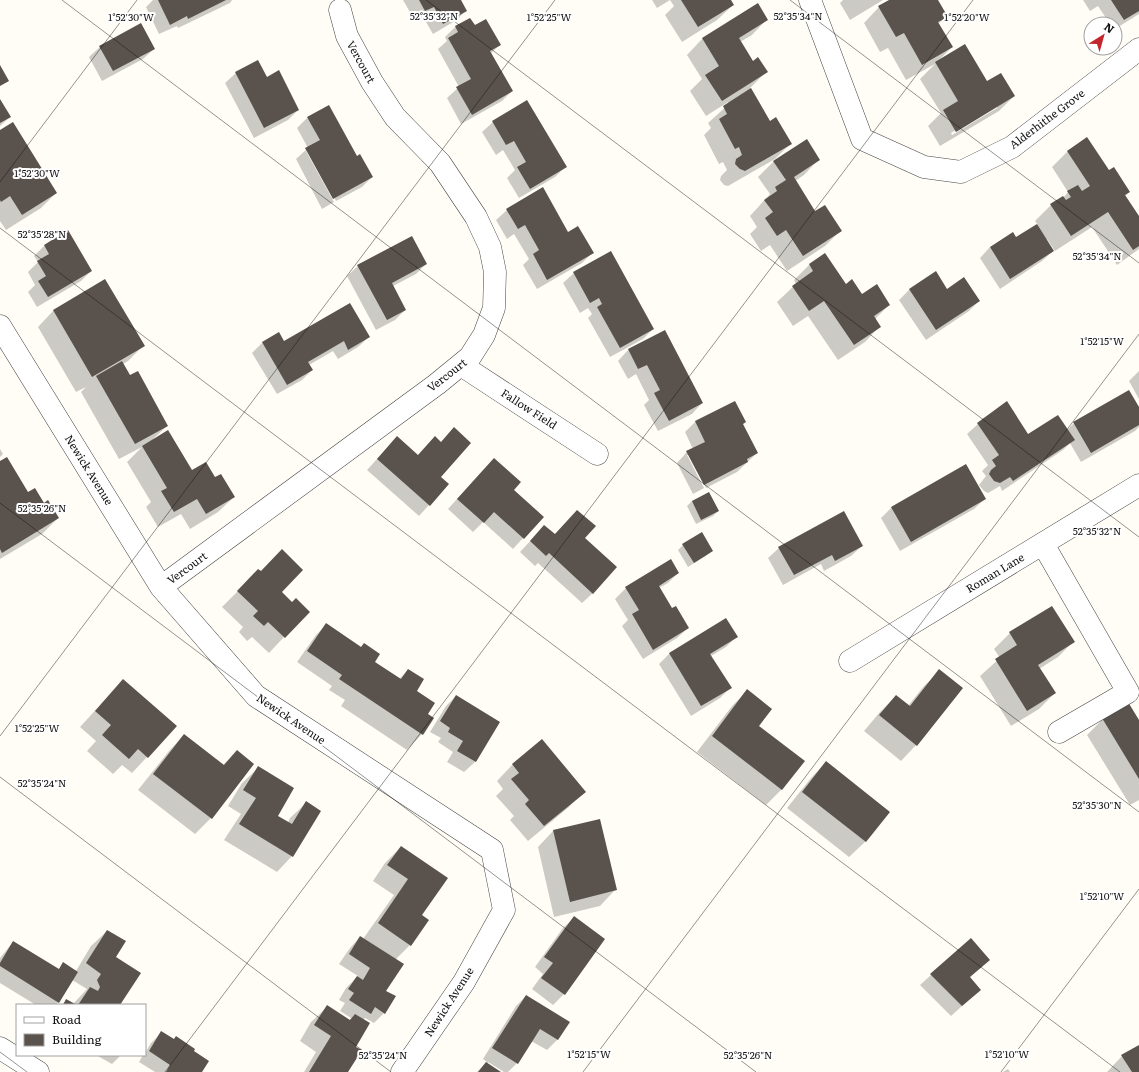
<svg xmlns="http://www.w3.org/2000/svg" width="1139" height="1072" viewBox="0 0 1139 1072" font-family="Literata,serif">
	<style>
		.shadow { fill: #0003; fill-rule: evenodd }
		.building { fill: #5a524d }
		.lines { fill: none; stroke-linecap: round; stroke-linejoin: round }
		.minor-casing { stroke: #444; stroke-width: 23 }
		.minor { stroke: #fff; stroke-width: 22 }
		.ticks { fill: none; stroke: #111; stroke-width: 1; stroke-opacity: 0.45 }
		.labels { text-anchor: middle; stroke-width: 4; stroke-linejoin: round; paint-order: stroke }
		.street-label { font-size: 11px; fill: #111; stroke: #fff }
		.ticks-label { font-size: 10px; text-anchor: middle; fill: #111; stroke: #fff; stroke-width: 4; stroke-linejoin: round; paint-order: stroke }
	</style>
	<rect width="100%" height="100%" fill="#fffdf5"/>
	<path class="shadow" d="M153,0H232L230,3L178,28L177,26L159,34L146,7Z
		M403,0H460L466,11L455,21L433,34L423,17L415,21Z
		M652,0H730L733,5L717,20L682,42L665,15L674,6L670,0L657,8Z
		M843,0H883L850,20L840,3Z
		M891,0H937L946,17L938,24L952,47L938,61L1014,96L999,111L940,146L928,126L941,113L920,79L935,64L906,80L888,48L880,52L864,23L879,7ZM997,106V108L952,135L951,133Z
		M1083,0H1139V14L1115,29V24H1110L1098,6L1090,11Z
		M758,4L767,19L752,35L740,42L752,62L766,72L750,88L770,122L791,143L775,159L728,186L724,185L720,180L721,176L727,170L723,162L719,164L704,135L711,128L708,123L729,104L728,102L706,116L690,91L702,79L687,55L702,39Z
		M470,19L474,27L500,45L491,53L512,91L502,101L461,124L447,98L459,87L438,49L447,41L445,37L455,27Z
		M100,47L154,49L143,59L102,81L89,57Z
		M236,73L266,78L298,110L288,120L254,138L225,83Z
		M0,100L10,117L0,126Z
		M307,118L356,157L372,177L362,187L336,201L308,151H306L334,202L322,209L296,159L308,148L297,128Z
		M493,122L565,167L555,177L519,198L507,178L515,170L503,150L496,155L482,132Z
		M0,131L56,193L41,208L6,230L0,221Z
		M1068,151L1109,172L1129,192L1125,196L1139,217V249L1117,265L1092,227L1055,251L1047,239L1046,240L1053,251L1042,261L1000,289L980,258L990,247L1016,239L1038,225L1035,221L1051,205L1063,198L1068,192L1052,167Z
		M819,159L804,175L795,181L815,212L840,231L825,246L787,271L770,245L761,251L750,234L757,227L750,216L770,194L758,177L775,160Z
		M507,210L568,233L592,253L582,263L537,289L523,265L529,259L514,234L507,239L496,220Z
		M44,246L91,271L81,281L37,307L28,292L35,285L28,272L38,262L34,256Z
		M825,254L846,285L862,296L889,305L875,319L880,326L865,342L838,360L808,316L793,326L777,302L796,284L794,280L809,265Z
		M426,264L416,274L393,286L405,310L395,320L376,330L347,276L358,266Z
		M574,273L653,329L643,339L610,357L588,318L592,314L588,308L580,313L563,283Z
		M935,273L947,290L979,301L969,311L926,340L899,300L909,290Z
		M105,280L144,345L128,361L123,364L130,377L167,426L153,439L192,471L214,479L234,497L218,512L190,529L181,514L158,527L146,507L151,502L127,462L142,447L119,459L81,392L86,387L76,392L38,327L53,311Z
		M664,332L702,403L692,414L658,431L644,405L649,400L636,374L628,379L618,361L628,350Z
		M369,337L358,347L338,359L333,351L309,365L312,370L302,380L277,394L252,353L263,342H284Z
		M1139,371V399L1129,381Z
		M734,402L742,424L757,453L737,472L706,488L689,455H687L704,488L693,494L677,463L687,452L693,449L685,432L695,422Z
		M1139,409V427L1135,431L1081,462L1070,443L1063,450L1002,491L1000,486L988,493L984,491L979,485L986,476L982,471L988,465L967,434L978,424L1027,435L1067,430L1074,423Z
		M387,448L440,477L448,484L419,516L367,470Z
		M0,449L3,454L0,457Z
		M0,462L28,493L44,504L58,518L42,534L0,559Z
		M484,469L512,490L542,517L513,549L483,522L473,532L448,509Z
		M709,493L718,511L713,516L696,524L687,506L692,501Z
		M985,499L974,509L900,551L881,518L892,507Z
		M544,526L554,535L584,538L593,593L582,603L538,563L535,566L520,552Z
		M683,545L712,550L707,555L688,567L678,550Z
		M862,546L851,556L824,571L821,564L783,585L768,558L779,548Z
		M671,561L678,573L668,583L659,588L672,610L688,628L677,638L643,659L622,626L628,620L615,599L626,588Z
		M243,586L280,592L284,637L269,653L252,637L247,641L239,632L243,627L222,607Z
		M726,619L736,637L726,647L711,656L730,688L720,698L691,716L659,664L669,654Z
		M327,624L361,647L373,662L399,679L408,670L416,691L427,714L422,734L407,750L341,706L345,700L329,690L332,686L297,662L316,635Z
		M1010,633L1074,641L1058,657L1039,669L1055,693L1039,709L1011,726L980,676L1000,658L994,649Z
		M940,671L916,745L901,761L864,731L880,712L896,696L908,706L924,686Z
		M123,680L175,727L132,773L122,765L113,774L87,751L96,741L80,727Z
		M747,691L758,726L782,789L766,805L697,752L732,706Z
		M456,696L499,722L475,762L464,772L447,762L453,752L438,742L441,738L430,732L446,706Z
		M1103,719L1139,722V800L1130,805L1087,735Z
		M184,735L223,765L237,751L253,764L211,818L195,834L138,790L169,751Z
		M542,740L584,791L569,807L528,841L510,820L514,816L496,796L503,789L497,781L512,765Z
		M826,762L889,812L865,842L849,857L787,808L811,778Z
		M258,768L277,816L288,823L290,818L306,803L292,856L277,872L224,840L241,814L228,806L242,783Z
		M599,821L615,890L600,906L554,917L538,847L553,831Z
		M401,847L421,916L410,945L395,960L385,991L384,1013L374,1023L365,1018L363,1020L347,1072H304L316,1052L300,1041L311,1022L327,1007L349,1021L351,1018L340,1011L345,1003L339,1000L346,988L358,976L339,964L350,948L360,937L363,939L394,895L373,881L385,863Z
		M574,918L603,939L564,994L553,1005L532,989L543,974L535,967L563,928Z
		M107,931L115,957L119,1005H62L66,1000L73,1004L87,989L72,980L56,1005H36L0,983V958L13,942L58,970L64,964L76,971L91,946Z
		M931,975L969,977L980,990L951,1016L920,985Z
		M526,996L568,1022L557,1040L547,1050L531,1041L517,1063L508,1072H504L488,1062L487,1064L499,1072H477L487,1062L483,1059L516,1006Z
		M162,1032L192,1052L201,1072H155L139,1062L143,1055H145V1053L151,1043Z
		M1139,1046V1072H1107L1122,1056Z
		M96,1055H121L112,1064Z
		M1008,1069L1010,1072H1003Z"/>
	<path class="building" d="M158,0H226L188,19L187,16L170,25Z
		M419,0H461L467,11L443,24L434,7L425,11Z
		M681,0H731L734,5L698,27Z
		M889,0H938L948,17L938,22L953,47L922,65L904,33L896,37L878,6Z
		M1111,0H1139V11L1124,20Z
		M758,3L768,20L739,38L753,61L758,57L768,72L722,101L705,75L719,66L702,38Z
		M470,18L475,25L486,19L501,45L490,51L513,91L472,115L456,87L471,79L448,38L458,32L455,26Z
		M141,23L155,49L113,71L99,46Z
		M965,44L987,81L1001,73L1015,96L956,132L943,110L958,101L935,62Z
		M258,60L267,77L279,70L299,110L264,128L235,72Z
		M0,65L9,81L0,86Z
		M751,88L770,121L776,117L792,144L745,171L740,169L735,164L736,159L742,155L739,147L735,149L719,119L727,114L723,106Z
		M0,99L11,117L0,123Z
		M527,100L567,167L530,189L517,167L526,162L514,141L506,145L492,121Z
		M329,105L357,156L360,154L373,177L333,199L305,148L320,140L307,117Z
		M13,122L57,193L22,215L10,196L1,202L0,200V130Z
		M1087,137L1109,170L1114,167L1130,192L1125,195L1139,216V246L1133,250L1108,212L1071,236L1050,204L1063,196L1066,200L1071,197L1067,191L1078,185L1082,191L1090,186L1067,151Z
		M807,139L820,160L794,177L815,211L825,205L842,231L803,256L786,230L777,236L765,218L773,212L764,200L777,191L775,187L786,180L773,161Z
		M543,187L568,232L578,226L594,253L547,280L533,254L539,250L525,225L518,229L506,209Z
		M1037,224L1054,251L1010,279L990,247L1013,232L1016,237Z
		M68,230L92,271L48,297L38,281L46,276L37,261L49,254L44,245Z
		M412,236L427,264L392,283L406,310L387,320L357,265Z
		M611,251L654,329L620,348L597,307L602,304L599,298L590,303L573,272Z
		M825,253L846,284L852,279L862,294L877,284L890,305L874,316L881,327L854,345L824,301L809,311L792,286L813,271L809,264Z
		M936,271L947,289L964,277L980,301L936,330L909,289Z
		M105,279L145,346L92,377L53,310Z
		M350,303L370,337L348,350L344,341L308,362L313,370L287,385L262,342L279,332L284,341Z
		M665,330L703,403L669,421L654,393L660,390L647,365L638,369L628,349Z
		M122,361L130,375L138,371L168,426L135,444L96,376Z
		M1129,390L1139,407V425L1091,453L1073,422Z
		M735,401L746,422L743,424L758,453L747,459L748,462L704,485L686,451L705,442L695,421Z
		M1007,401L1028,434L1058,415L1075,440L1013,481L1010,477L1000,483L994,481L989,474L991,470L996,466L992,460L999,455L977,423Z
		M454,427L471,443L441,477L449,484L430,506L377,459L397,436L418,455L435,436L441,442Z
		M168,430L192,470L206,462L215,477L221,474L235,497L206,514L197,499L174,512L161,491L167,488L142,446Z
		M7,457L28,492L35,488L44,503L48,500L59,518L2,553L0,549V461Z
		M494,458L521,482L514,490L544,517L524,539L494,512L484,523L457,499Z
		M966,464L986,499L911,542L891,507Z
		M709,492L719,511L701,520L692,501Z
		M577,510L596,526L585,538L617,567L593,594L549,553L546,556L530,541L544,525L555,534Z
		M844,511L863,546L835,561L832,555L794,575L778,547Z
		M702,532L713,551L694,563L682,544Z
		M282,549L303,570L282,592L292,602L296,598L310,612L285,638L268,622L264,626L253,616L258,611L237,591L258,569L261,571Z
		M671,559L679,573L659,586L672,608L676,606L689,628L653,650L632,614L639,610L625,587Z
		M1052,606L1075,642L1038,665L1056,693L1027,711L995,659L1017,645L1009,632Z
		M726,618L738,637L710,654L732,688L701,706L669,653Z
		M326,623L361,647L364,643L380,654L375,662L401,679L408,669L424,679L417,691L435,703L428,714L434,718L423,735L339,679L342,675L307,651Z
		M939,669L963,688L917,746L879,715L896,695L910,706Z
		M123,679L177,726L148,758L138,749L129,759L102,735L111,725L95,711Z
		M747,689L772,709L759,726L805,761L782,790L712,736Z
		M456,695L500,722L476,762L457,751L463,741L448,732L450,728L440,721Z
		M1128,702L1139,720V779L1102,718Z
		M184,734L224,765L237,750L254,764L212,819L153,774Z
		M542,739L586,792L544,826L525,804L529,800L511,779L519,773L512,764Z
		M826,761L890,812L866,842L802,792Z
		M258,766L294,788L278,816L292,824L306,801L321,811L293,857L239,824L256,798L243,790Z
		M600,819L617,890L570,902L553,830Z
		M401,846L448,878L422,915L429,920L411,946L378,923L408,879L387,865Z
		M574,916L605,939L565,995L541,978L553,963L544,957Z
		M107,930L126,941L116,957L141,973L120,1005H78L90,987L98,991L100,987L97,980L101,974L86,963Z
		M360,936L404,964L386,991L396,996L385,1014L375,1007L371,1014L349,1000L354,993L348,989L357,976L363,980L370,968L349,954Z
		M971,938L990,960L970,977L981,990L962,1006L930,974Z
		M13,941L59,969L63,962L78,972L59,1003L0,966V963Z
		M526,995L570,1022L558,1040L540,1029L518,1064L492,1048Z
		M66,999L77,1005H63Z
		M327,1005L350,1020L355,1014L370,1023L356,1047L362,1050L348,1072H309L331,1036L314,1025Z
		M161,1031L174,1039L176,1036L195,1049L194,1051L209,1061L202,1072H166L170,1065L149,1051Z
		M1139,1045V1072H1132L1121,1055Z
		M486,1062L501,1072H478Z"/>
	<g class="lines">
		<g class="minor-casing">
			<path id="minor" d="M810,0L862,139L924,167L961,172L1012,147L1139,49
				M0,326L161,587L256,696L492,850L504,910L464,982L402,1072
				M461,365L597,454
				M1043,544L1128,692L1059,732
				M161,587L437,384L470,357L484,335L494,308L495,272L490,247L476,217L440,163L395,117L372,82L347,36L340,10
				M850,661L1139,485
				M0,1048L38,1072"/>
		</g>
		<use href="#minor" class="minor"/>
	</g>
	<path class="ticks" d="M62,0L1139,812M426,0L1139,537M790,0L1139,263M0,182L137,0M0,228L1120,1072M0,503L756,1072M0,736L555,0M0,777L391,1072M0,1052L27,1072M165,1072L973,0M583,1072L1139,334M1001,1072L1139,889"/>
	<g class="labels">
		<g class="street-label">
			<text transform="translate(361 62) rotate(61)" y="4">Vercourt</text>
			<text transform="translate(1047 119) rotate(-37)" y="4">Alderhithe Grove</text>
			<text transform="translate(447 375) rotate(-38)" y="4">Vercourt</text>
			<text transform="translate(529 409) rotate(33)" y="4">Fallow Field</text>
			<text transform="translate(89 470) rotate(58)" y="4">Newick Avenue</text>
			<text transform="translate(187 568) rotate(-36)" y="4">Vercourt</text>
			<text transform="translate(995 573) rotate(-31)" y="4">Roman Lane</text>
			<text transform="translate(291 719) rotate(34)" y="4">Newick Avenue</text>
			<text transform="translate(449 1002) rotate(-57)" y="4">Newick Avenue</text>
		</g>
	</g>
	<g class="ticks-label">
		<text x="434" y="20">52°35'32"N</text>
		<text x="798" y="20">52°35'34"N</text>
		<text x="131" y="21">1°52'30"W</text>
		<text x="549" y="21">1°52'25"W</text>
		<text x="967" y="21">1°52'20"W</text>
		<text x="37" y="177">1°52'30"W</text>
		<text x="42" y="238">52°35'28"N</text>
		<text x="1097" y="260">52°35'34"N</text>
		<text x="1102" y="345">1°52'15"W</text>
		<text x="42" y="512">52°35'26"N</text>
		<text x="1097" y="535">52°35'32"N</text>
		<text x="37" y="732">1°52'25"W</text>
		<text x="42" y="787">52°35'24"N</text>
		<text x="1097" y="809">52°35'30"N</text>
		<text x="1102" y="900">1°52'10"W</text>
		<text x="589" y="1058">1°52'15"W</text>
		<text x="1007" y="1058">1°52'10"W</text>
		<text x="383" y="1059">52°35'24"N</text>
		<text x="748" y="1059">52°35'26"N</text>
	</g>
	<rect x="16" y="1004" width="130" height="52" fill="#ffffff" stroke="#a0a0a0"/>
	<rect x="24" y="1017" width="20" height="6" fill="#ffffff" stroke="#a0a0a0"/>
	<text x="52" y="1024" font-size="12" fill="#111111">Road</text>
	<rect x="24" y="1034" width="20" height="12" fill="#5a524d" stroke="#a0a0a0"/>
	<text x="52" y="1044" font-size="12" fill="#111111">Building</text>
	<g transform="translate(1103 36) rotate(37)"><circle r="19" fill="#ffffff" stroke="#a0a0a0"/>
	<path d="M0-3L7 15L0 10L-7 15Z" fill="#c4262e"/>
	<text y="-6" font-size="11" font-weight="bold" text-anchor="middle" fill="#111111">N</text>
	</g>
</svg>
